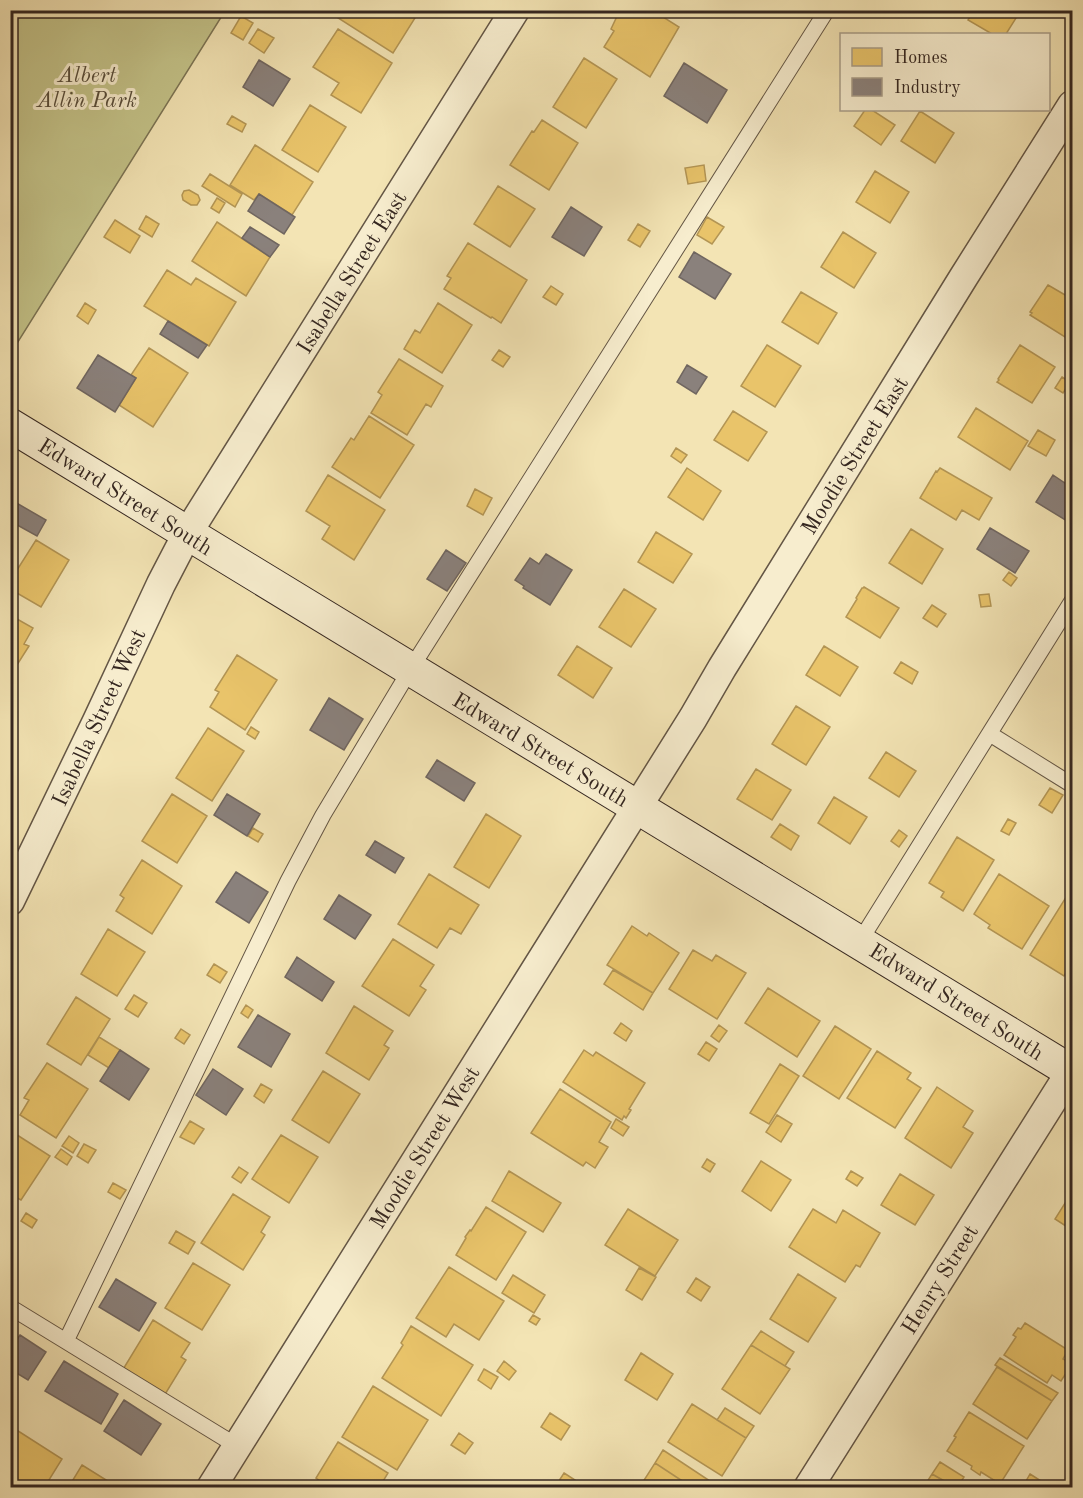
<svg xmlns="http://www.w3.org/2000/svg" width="1083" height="1498" viewBox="0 0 1083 1498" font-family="'Old Standard TT',serif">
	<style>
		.green { fill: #c3c288; stroke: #7c7454; stroke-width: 1.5 }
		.homes { fill: #e9c46a; stroke: #b39554; stroke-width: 1.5 }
		.industry { fill: #8a817c; stroke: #706660; stroke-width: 1.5 }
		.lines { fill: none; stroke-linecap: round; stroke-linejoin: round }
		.lane-casing { stroke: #645645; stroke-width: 17 }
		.street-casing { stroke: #645645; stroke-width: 31 }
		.secondary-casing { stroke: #342620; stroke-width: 35 }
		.lane { stroke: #f7edce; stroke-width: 15 }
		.street { stroke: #f7edce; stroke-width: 28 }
		.secondary { stroke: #f7edce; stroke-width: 33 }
		.labels { text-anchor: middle; stroke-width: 6; stroke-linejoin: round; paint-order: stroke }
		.park-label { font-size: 22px; font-style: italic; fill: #584d3a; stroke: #f7edce }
		.street-label { font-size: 22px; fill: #342620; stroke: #f7edce }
	</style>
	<rect width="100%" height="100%" fill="#f3e4b4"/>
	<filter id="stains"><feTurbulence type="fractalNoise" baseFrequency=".00333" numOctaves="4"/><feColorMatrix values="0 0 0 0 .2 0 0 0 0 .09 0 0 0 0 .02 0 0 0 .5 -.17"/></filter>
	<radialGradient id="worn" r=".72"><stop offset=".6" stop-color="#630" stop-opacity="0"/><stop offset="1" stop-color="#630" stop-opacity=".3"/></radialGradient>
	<path class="green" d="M11,10L225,11L11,353L10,11Z"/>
	<path class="homes" d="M338,10H420L393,53L335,16Z
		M620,10H652L679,27L650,77L604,47L614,31L611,29Z
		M974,10H1021L1006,34H992L968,20Z
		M241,16L253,23L243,40L231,33Z
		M258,29L274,38L264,53L249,43Z
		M338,29L392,63L361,113L331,95L339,83L313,67Z
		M584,58L617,79L586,128L553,107Z
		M310,105L346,127L318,172L282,150Z
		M865,110H872L895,125L881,145L854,126Z
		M920,111L954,133L935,163L901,141Z
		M232,116L246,124L242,132L227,124Z
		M542,120L578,143L549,190L510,165L532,131L534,132Z
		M255,145L313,182L292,215L259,194L254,200L230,185Z
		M704,165L706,181L688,184L685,168Z
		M875,171L909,192L890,223L856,202Z
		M210,174L242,194L235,207L202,186Z
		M498,186L535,209L510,247L474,224Z
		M189,190L198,195L200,200L197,205H191L183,200L182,195L184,191Z
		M217,198L225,203L219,213L211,208Z
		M146,216L159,224L152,237L139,229Z
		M707,217L724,227L712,244L697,235Z
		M115,220L140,236L130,253L104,237Z
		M217,222L270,257L246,296L192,261Z
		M638,224L650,231L640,247L628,240Z
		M843,232L876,253L854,288L821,267Z
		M468,243L527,280L501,323L492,317L491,318L444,289L451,278L447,276Z
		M167,270L191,285L196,278L236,302L209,346L144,306Z
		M1048,285L1072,299V325L1065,337L1030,315L1032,313L1030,312Z
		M551,286L563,294L556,305L543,297Z
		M801,292L837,313L818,344L782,322Z
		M85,303L96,310L88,324L77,316Z
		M438,303L472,325L442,373L404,349L415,330L420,333Z
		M767,345L801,366L775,407L741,386Z
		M1020,345L1055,367L1032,403L997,382L999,380L998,379Z
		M149,348L188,373L153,427L119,405L136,378L131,375Z
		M499,350L510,357L503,367L492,360Z
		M399,359L443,386L431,407L426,404L407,435L371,413L382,395L378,392Z
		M1062,377L1070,382L1063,393L1055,388Z
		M976,408L1028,441L1010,470L958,437Z
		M733,411L767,432L748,461L714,440Z
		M369,416L414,445L380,498L332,467L351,438L354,440Z
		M1038,430L1055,440L1046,456L1028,446Z
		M676,448L687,455L681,463L671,456Z
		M687,468L721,491L703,520L668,497Z
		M940,468L992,498L979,520L962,510L956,520L920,498L936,471L937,472Z
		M328,475L385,510L354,560L322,539L330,526L306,511Z
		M475,489L492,498L483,515L467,506Z
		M911,529L943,549L922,584L889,563Z
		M656,532L692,554L673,583L638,562Z
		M36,540L69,560L41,607L10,589V581Z
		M1009,572L1017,578L1011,586L1003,580Z
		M864,587L899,608L880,638L846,617L857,599L856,598L862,588H863Z
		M624,589L656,609L631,647L599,627Z
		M989,594L991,606L981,607L979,595Z
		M932,605L946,614L937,627L923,618Z
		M10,615L33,628L24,644L29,646L10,676Z
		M577,646L612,668L593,698L558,675Z
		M824,646L858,667L840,696L806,675Z
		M237,655L277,680L245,730L210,707L219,692L215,690Z
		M901,662L918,672L912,684L894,673Z
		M796,706L830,727L806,765L772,744Z
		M251,727L259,732L255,739L247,734Z
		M208,728L244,751L212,801L176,778Z
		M886,752L916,771L899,797L869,778Z
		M756,769L791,790L772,820L737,799Z
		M1050,788L1063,795L1052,813L1039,805Z
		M172,794L207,816L177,863L142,841Z
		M834,797L867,817L850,844L818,823Z
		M486,814L521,836L489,888L454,867Z
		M1008,819L1016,823L1009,835L1001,831Z
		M780,824L799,836L791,850L771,837Z
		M253,828L263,834L258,842L248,836Z
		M899,830L907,836L899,847L891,841Z
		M957,837L994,860L963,911L941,897L944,892L929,883Z
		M142,860L182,886L152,934L116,911L124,898L120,895Z
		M429,874L479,905L461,934L450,928L437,948L398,924Z
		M999,874L1049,906L1022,949L988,928L990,925L974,914Z
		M1068,894L1072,897V961L1064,976L1030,955Z
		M632,926L647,936L649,933L679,953L653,993L607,965Z
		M108,929L145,952L117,996L81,974Z
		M393,939L434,965L420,986L426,990L409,1016L362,986Z
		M693,950L712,961L716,955L746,973L717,1019L669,989Z
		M214,964L227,972L220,983L207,975Z
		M613,970L653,993L643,1010L604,984Z
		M768,988L820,1021L797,1057L745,1023Z
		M134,995L147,1003L138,1017L125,1009Z
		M76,997L110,1019L81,1065L47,1044Z
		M246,1005L253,1010L248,1018L241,1013Z
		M354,1006L393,1031L384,1045L389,1048L369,1080L326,1053Z
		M621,1023L632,1031L626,1041L614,1033Z
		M719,1025L727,1031L719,1042L711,1036Z
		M835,1026L871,1049L839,1099L803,1076Z
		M181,1029L190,1035L184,1044L175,1038Z
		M99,1037L120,1050L109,1068L88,1055Z
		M706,1042L717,1049L709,1061L698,1054Z
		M584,1050L593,1056L596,1052L645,1083L629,1109L631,1110L626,1118L624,1116L622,1120L563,1082Z
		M877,1051L911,1073L907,1079L921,1088L895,1128L847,1098Z
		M47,1063L88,1089L56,1138L20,1115L29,1100L24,1098Z
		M780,1064L799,1076L769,1124L750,1113Z
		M323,1071L360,1094L329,1143L292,1120Z
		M261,1084L272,1090L264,1103L254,1096Z
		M937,1087L973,1111L963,1127L973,1133L951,1168L905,1138Z
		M560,1089L611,1122L599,1142L608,1147L595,1168L586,1162L583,1166L531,1133Z
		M777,1115L792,1124L781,1142L766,1132Z
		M616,1119L629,1127L623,1136L611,1128Z
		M190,1121L204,1129L194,1144L180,1137Z
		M14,1133L50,1156L21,1200L10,1194V1138Z
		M281,1135L318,1157L289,1203L252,1179Z
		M69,1136L79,1143L73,1153L62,1146Z
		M84,1144L96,1150L88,1163L77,1156Z
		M61,1149L72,1157L67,1165L55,1157Z
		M707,1159L715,1164L710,1172L702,1167Z
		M761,1161L791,1180L771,1211L742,1191Z
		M239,1167L248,1173L241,1183L232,1177Z
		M509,1171L561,1203L543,1232L492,1201Z
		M851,1171L863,1178L857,1186L846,1179Z
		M900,1174L934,1195L915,1225L881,1205Z
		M113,1183L126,1190L120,1199L108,1192Z
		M1072,1192V1230L1055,1219Z
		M233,1194L270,1217L261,1232L265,1235L243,1270L201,1243Z
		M486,1207L526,1232L496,1280L456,1255L466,1238L465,1237L470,1230L471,1231Z
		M628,1209L678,1240L655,1276L605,1245Z
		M813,1209L836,1223L843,1210L880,1233L860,1267L856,1265L845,1282L789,1247Z
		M26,1213L37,1220L32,1228L21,1221Z
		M176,1231L195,1242L188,1254L169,1243Z
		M193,1263L230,1285L202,1330L165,1308Z
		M449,1267L504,1301L479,1340L454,1324L446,1337L416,1318Z
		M639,1268L656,1277L642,1300L626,1290Z
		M798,1274L836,1298L808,1342L770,1319Z
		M513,1275L545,1295L534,1313L502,1293Z
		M696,1278L710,1287L701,1301L687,1292Z
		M533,1315L540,1319L536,1325L529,1321Z
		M153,1320L190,1343L181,1357L186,1360L164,1396L122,1371Z
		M1025,1323L1068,1350L1063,1359L1072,1364L1061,1381L1052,1375L1047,1383L1004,1355L1016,1337L1013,1335L1018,1328L1021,1329Z
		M411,1326L473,1365L441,1416L382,1378L403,1345L401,1343Z
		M761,1331L794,1352L785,1366L751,1345Z
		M751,1345L790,1369L760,1414L722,1389Z
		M641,1353L673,1374L657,1400L625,1380Z
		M1000,1358L1058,1393L1052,1401L995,1365Z
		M504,1361L516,1371L509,1380L497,1371Z
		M997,1367L1052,1401L1027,1439L973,1404Z
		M484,1369L498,1377L491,1389L478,1380Z
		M373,1386L428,1420L397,1470L342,1437Z
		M692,1404L746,1438L722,1476L668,1442Z
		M725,1408L754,1426L746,1438L717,1420Z
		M969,1412L1024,1446L1000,1484L981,1472L980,1475L971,1469L972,1466L947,1451L956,1437L954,1436Z
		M550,1413L570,1426L561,1440L541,1427Z
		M15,1429L62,1459L44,1488H24L10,1479V1437Z
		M459,1433L473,1443L465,1454L451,1445Z
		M338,1442L388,1473L379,1488H330L316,1478Z
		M663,1450L713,1483L710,1488H693L655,1463Z
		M940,1462L964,1477L957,1488L932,1474Z
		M655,1463L693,1488H639Z
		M82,1465L119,1488H68Z
		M564,1473L575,1480L570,1488H556L555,1487Z
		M932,1474L956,1488H923Z
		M1030,1474L1052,1488H1022Z"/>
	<path class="industry" d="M259,60L290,79L273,106L243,87Z
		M684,63L727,90L707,123L664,96Z
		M259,194L295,217L284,234L248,211Z
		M571,207L602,227L584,256L552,237Z
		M250,227L279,245L270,257L242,238Z
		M694,252L731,274L715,299L679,277Z
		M168,321L207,345L198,358L160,334Z
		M98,355L136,378L115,412L77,388Z
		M687,365L707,377L696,394L677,382Z
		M1053,475L1072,488V512L1067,521L1036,502Z
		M13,501L46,520L37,536L10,521V505Z
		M990,528L1029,551L1015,573L977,549Z
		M446,550L466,563L447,591L427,579Z
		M546,554L572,570L550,605L523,588L524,586L515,580L530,558L539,564Z
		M329,698L363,719L344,750L310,730Z
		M437,760L475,783L464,801L426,777Z
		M227,794L260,814L247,836L214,815Z
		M375,841L404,858L395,873L366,855Z
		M236,872L268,892L249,923L216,902Z
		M339,895L371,915L355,939L324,919Z
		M297,957L334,982L322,1001L285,977Z
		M258,1015L290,1034L271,1067L238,1047Z
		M120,1050L149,1069L129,1100L100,1081Z
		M213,1069L243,1089L226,1115L196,1095Z
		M116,1279L156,1303L139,1331L99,1307Z
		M20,1335L46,1352L28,1380L10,1369V1350Z
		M64,1361L118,1394L101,1424L45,1391Z
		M124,1400L161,1424L141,1455L104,1431Z"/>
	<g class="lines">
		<g class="lane-casing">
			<path id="lane" d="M990,734L1072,785
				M860,941L1072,601
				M10,1307L237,1446
				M66,1341L288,881L323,815L410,670L827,10"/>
		</g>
		<g class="street-casing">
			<path id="street" d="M10,901L97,721L161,584L187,534L515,10
				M211,1488L693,718L722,668L963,278L1072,105
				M808,1488L1071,1071"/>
		</g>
		<g class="secondary-casing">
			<path id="secondary" d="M10,425C363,643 720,854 1072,1072"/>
		</g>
		<use href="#lane" class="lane"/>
		<use href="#street" class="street"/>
		<use href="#secondary" class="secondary"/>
	</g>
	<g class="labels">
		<g class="park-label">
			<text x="87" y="82">Albert<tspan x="87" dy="25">Allin Park</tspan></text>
		</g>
		<g class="street-label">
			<text transform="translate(351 272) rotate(-58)" y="8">Isabella Street East</text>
			<text transform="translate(854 455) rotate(-58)" y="8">Moodie Street East</text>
			<text transform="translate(126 496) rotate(32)" y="8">Edward Street South</text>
			<text transform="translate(98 717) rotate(-65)" y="8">Isabella Street West</text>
			<text transform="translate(541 749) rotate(31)" y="8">Edward Street South</text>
			<text transform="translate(957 1001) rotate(32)" y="8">Edward Street South</text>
			<text transform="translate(424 1147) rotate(-58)" y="8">Moodie Street West</text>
			<text transform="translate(939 1279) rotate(-58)" y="8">Henry Street</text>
		</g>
	</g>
	<rect width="1083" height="1498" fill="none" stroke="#f3e4b4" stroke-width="36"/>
	<rect x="12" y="12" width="1059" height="1474" fill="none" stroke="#342620" stroke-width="3"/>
	<rect x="18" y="18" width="1047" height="1462" fill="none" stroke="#342620" stroke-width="1.5"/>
	<rect x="840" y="33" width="210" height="78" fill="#f7edce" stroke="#a99d88" stroke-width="1.5"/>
	<rect x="852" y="48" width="30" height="18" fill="#e9c46a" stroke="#a99d88" stroke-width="1.5"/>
	<text x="894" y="63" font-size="18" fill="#342620">Homes</text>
	<rect x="852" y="78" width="30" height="18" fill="#8a817c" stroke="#a99d88" stroke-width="1.5"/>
	<text x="894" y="93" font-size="18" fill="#342620">Industry</text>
	<rect width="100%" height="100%" filter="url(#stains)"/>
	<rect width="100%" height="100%" fill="url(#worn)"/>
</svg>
